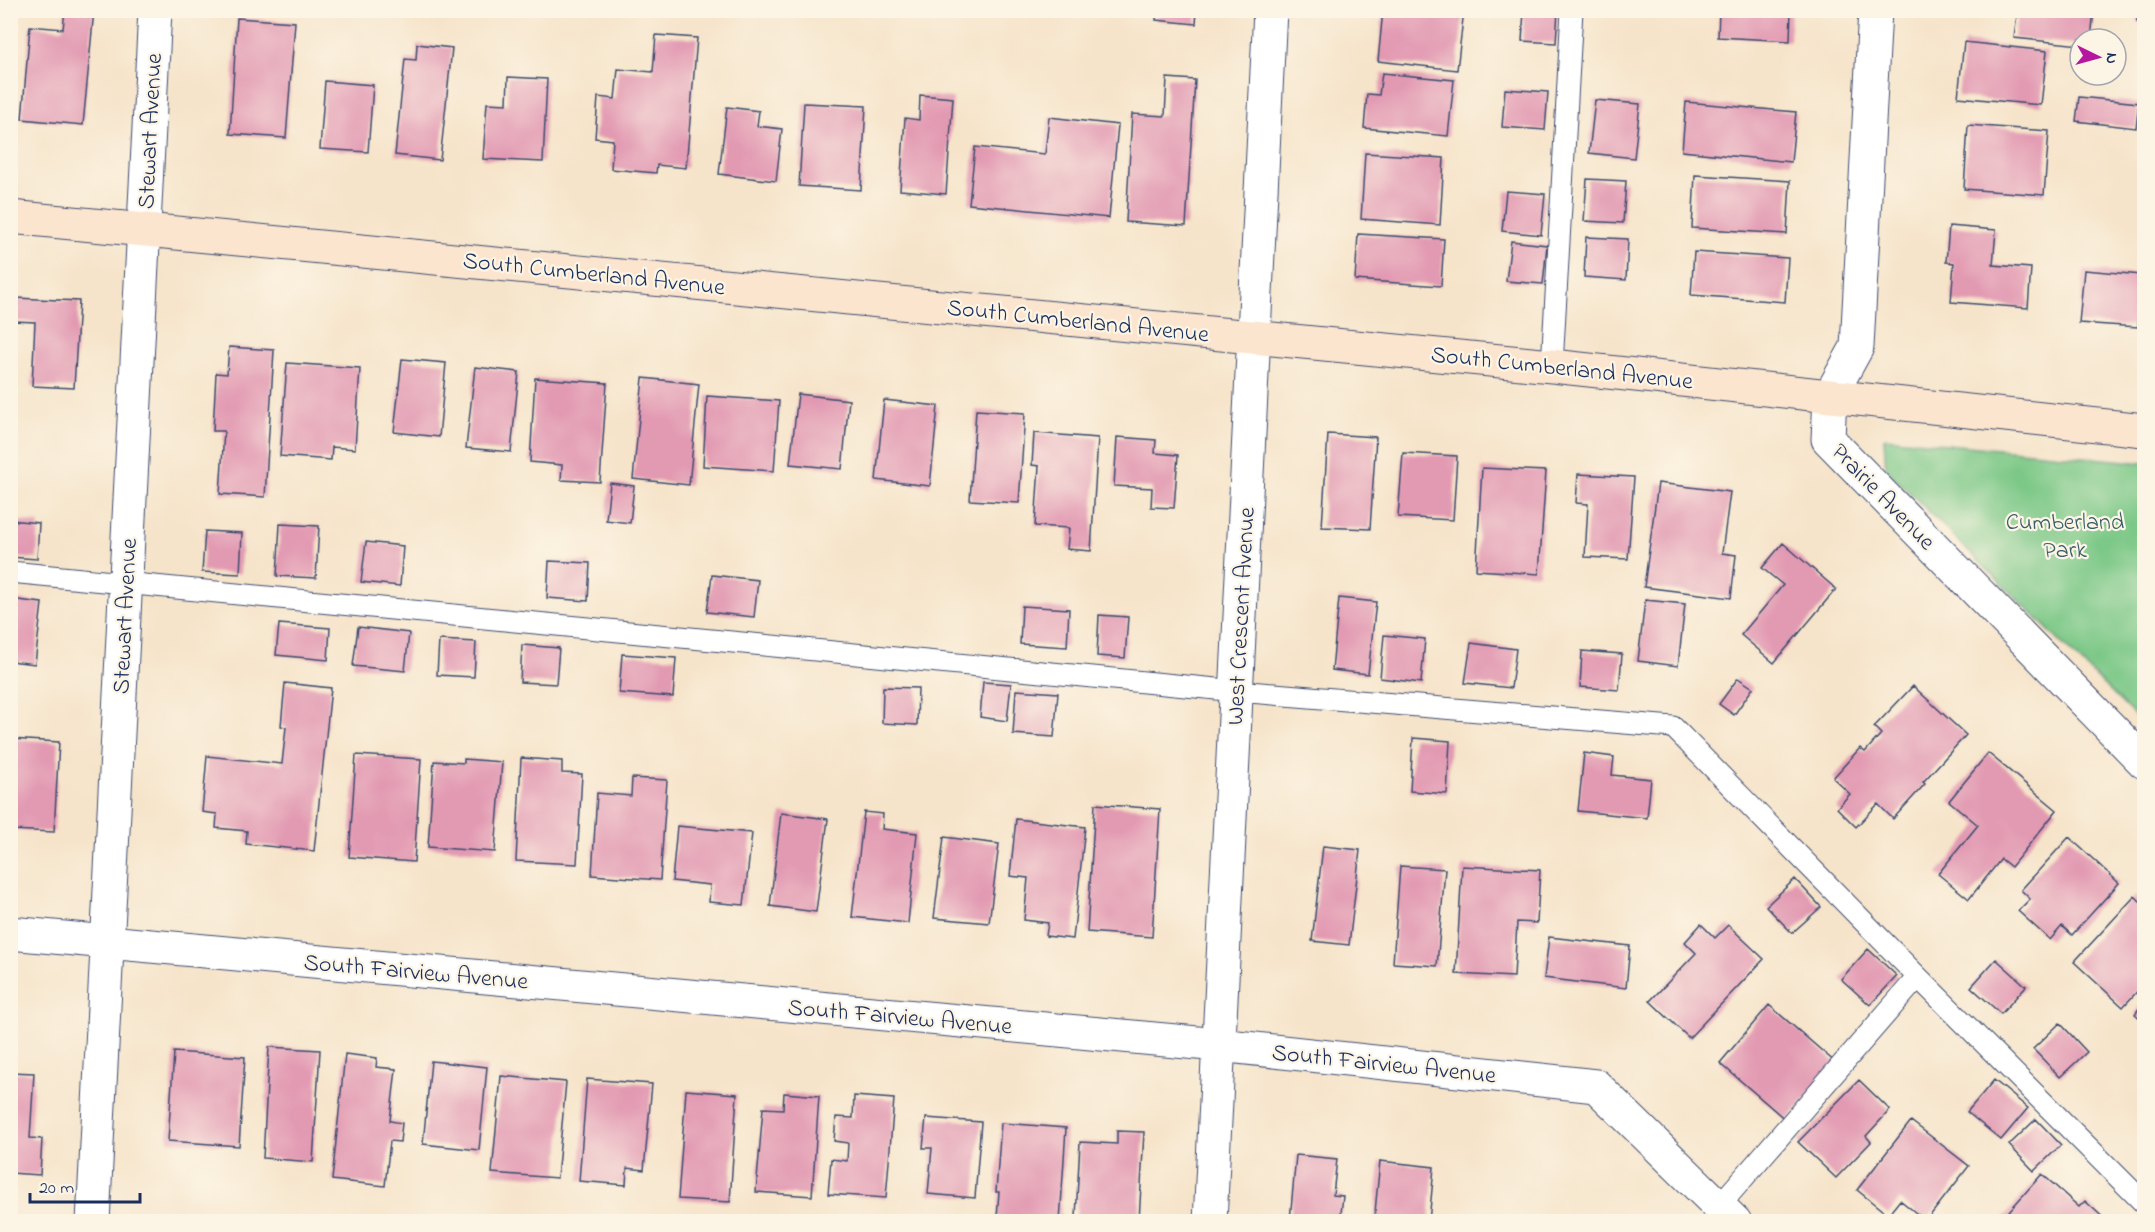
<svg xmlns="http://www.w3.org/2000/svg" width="2155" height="1232" viewBox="0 0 2155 1232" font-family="'Indie Flower',sans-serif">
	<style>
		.green { fill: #7cc887; stroke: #4c7c72; stroke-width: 1.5 }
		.building { fill: #e29ab2 }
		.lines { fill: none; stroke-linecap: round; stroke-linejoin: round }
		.lane-casing { stroke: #3c4a6e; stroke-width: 23 }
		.street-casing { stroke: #3c4a6e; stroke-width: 35 }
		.secondary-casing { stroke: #3c4a6e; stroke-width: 35 }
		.lane { stroke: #fff; stroke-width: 21 }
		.street { stroke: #fff; stroke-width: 33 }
		.secondary { stroke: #fce5cf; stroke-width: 33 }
		.labels { text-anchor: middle; stroke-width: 4.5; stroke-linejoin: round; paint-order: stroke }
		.street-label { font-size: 24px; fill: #1b2f5e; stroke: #fcf5e5 }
		.park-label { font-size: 24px; fill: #385d6a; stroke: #fcf5e5 }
	</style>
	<rect width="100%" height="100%" fill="#fcf5e5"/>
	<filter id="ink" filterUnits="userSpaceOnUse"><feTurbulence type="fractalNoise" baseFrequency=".0167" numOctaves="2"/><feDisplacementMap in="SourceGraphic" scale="12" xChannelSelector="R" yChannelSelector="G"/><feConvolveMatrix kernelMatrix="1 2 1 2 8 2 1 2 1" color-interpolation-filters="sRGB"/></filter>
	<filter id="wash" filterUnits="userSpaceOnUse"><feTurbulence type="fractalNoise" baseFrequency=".008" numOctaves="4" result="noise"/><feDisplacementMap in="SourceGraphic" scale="24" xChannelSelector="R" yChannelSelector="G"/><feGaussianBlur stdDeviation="1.35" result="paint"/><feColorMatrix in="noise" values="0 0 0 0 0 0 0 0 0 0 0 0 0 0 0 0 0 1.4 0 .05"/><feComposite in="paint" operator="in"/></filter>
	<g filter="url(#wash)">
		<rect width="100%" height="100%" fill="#f6e4ca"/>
		<path class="green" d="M1884,438L2144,463V725L1886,469Z"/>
		<g id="blocks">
			<path class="building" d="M65,10H94L83,125L22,119L30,26L63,29Z
				M1078,10H1121V15L1078,12Z
				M1157,10H1197L1196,24L1156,20Z
				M1383,10H1464L1457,70L1378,61Z
				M1524,10H1558L1556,43L1522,41Z
				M1719,10H1791L1790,41L1718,37Z
				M1989,10H2094L2091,39H2080V45L2014,38L2017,15Z
				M2137,10H2144V23L2137,22Z
				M237,18L295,22L286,138L230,134Z
				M656,35L697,38L686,168L657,165L656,173L611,169L613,140L595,138L598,97L615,99L618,69L653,72Z
				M1964,42L2047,51L2041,105L1958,97Z
				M417,44L452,48L440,160L395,155L405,59L416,60Z
				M1382,73L1454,80L1448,136L1364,128L1367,94L1379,95Z
				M508,77L547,79L543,162L483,159L487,103L507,104Z
				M1167,78L1195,80L1186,226L1126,222L1132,114L1165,116Z
				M325,81L373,85L368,152L320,149Z
				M1505,89L1548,92L1545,130L1502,127Z
				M920,95L953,98L946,194L900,190L905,118L919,120Z
				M2079,97L2139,103L2136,128L2076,121Z
				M1595,100L1640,104L1634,158L1589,153Z
				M1686,102L1796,112L1791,162L1682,151Z
				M804,103L866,106L861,190L799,186Z
				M727,107L759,111L757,126L782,129L776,181L719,174Z
				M1049,117L1118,125L1109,218L969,204L975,147L1045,154Z
				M1968,125L2049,131L2044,195L1964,189Z
				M1365,153L1444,158L1440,225L1361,219Z
				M1695,175L1790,181L1787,234L1692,228Z
				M1587,179L1626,181L1623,223L1584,221Z
				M1506,191L1545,194L1541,235L1502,231Z
				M1949,226L1996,230L1993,265L2031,268L2028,308L1951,302L1954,263L1946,262Z
				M1358,234L1444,239L1441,286L1355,280Z
				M1586,237L1628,239L1626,280L1584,277Z
				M1511,241L1547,245L1543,284L1506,281Z
				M1694,252L1788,258L1785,302L1691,295Z
				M2084,270L2142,275L2138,327L2079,323Z
				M15,298L79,301L74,388L32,386L35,322L14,321Z
				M229,347L274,350L265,497L220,494L224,431H213L216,373L227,374Z
				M402,359L446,363L439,437L394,432Z
				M287,363L360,368L355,449L332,447L331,460L280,456Z
				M475,367L519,372L511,452L466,448Z
				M535,378L607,383L600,482L561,480L562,465L530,462Z
				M643,378L699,384L689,485L633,479Z
				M798,394L849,400L842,469L790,464Z
				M707,396L779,401L774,471L703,466Z
				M884,400L938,406L930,486L876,480Z
				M976,410L1025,413L1019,503L970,500Z
				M1034,433L1098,438L1091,551L1067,549L1069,528L1035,526L1039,466L1032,465Z
				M1328,434L1376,437L1370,529L1322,527Z
				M1117,437L1156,440L1155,453L1178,455L1174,508L1151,507L1152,488L1114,486Z
				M1403,453L1457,456L1453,520L1398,517Z
				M1482,468L1546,471L1539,574L1476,570Z
				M1578,474L1634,477L1628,559L1585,557L1588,504L1576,503Z
				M610,483L634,486L630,523L606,520Z
				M1658,483L1730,492L1722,553L1736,555L1731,598L1644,587Z
				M10,520L39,523L37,559L10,557Z
				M280,524L319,526L316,578L277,576Z
				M205,531L242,533L240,574L202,572Z
				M366,542L403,546L400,586L361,582Z
				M1783,543L1836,589L1774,663L1741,635L1783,585L1762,568Z
				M549,561L590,563L588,601L547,598Z
				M712,575L758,580L754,617L707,612Z
				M1339,598L1376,602L1368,674L1332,670Z
				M10,599L42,603L35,664L10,661Z
				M1645,600L1685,604L1678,666L1638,661Z
				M1022,606L1069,609L1067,647L1020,644Z
				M1099,615L1128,617L1125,658L1097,656Z
				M279,624L330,628L328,660L276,655Z
				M358,627L409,633L405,671L353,666Z
				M1384,635L1425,639L1421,683L1380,678Z
				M439,640L476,642L474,677L437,675Z
				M1471,643L1516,649L1511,688L1465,683Z
				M522,645L559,648L556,684L520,682Z
				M1582,651L1622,654L1619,690L1580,687Z
				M622,654L676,658L673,697L619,693Z
				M1738,678L1753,688L1734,715L1719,704Z
				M983,682L1011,684L1007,721L980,717Z
				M285,683L331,688L314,851L246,844L247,831L216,828L217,814L202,812L207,756L282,764L286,727L281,726Z
				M1913,686L1966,735L1923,782L1925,784L1893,819L1878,804L1856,827L1837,808L1850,794L1833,778L1860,748L1865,752L1881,734L1874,727Z
				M883,687L918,688L917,725L882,723Z
				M1016,690L1058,693L1054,737L1013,734Z
				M1413,738L1450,741L1447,794L1410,791Z
				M10,739L59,742L54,832L10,830Z
				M1584,753L1614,757L1612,775L1651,779L1647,818L1578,811Z
				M1988,753L2057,810L2011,867L2001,859L1969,899L1938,874L1978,825L1949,801Z
				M356,755L421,759L414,862L349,857Z
				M521,758L562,761V773L582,774L577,864L516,861Z
				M464,759L502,762L495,852L428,847L434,761L464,763Z
				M632,778L667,780L660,880L592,875L597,793L631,796Z
				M1095,804L1160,809L1152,937L1087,932Z
				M864,812L883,814L882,829L917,833L908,923L852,917Z
				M781,813L828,819L816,912L770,906Z
				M1016,819L1085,827L1073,939L1046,936L1048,923L1024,920L1028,878L1010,876Z
				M677,826L752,833L744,905L709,902L710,885L672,881Z
				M944,837L999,844L989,923L934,918Z
				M2069,837L2119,883L2072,935L2062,926L2050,940L2018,911L2030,899L2021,890Z
				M1323,846L1360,850L1349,945L1312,941Z
				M1400,866L1445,869L1437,966L1393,963Z
				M1462,866L1540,870L1537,923L1517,922L1514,977L1456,974Z
				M1795,879L1821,907L1792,933L1766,906Z
				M2135,896L2144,905V984L2123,1007L2074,962Z
				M1701,924L1715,938L1728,925L1764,959L1689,1038L1650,1001L1696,953L1685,942Z
				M1549,937L1630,946L1626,988L1544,978Z
				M1868,949L1897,976L1870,1005L1841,979Z
				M1996,959L2026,986L2001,1014L1971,987Z
				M2144,1002V1022L2135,1014Z
				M1769,1005L1836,1063L1787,1121L1720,1063Z
				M2060,1023L2087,1052L2060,1077L2033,1049Z
				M10,1037L14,1038L12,1065H10Z
				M269,1047L320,1050L313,1162L263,1158Z
				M174,1052L245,1057L239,1146L168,1141Z
				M345,1054L377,1058L376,1067L396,1069L390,1121L402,1123L400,1142L390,1141L385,1186L332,1180Z
				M431,1061L487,1067L479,1150L423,1144Z
				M10,1072L34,1073L30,1138L42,1139L40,1175L10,1173Z
				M501,1076L566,1082L557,1178L492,1173Z
				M587,1079L652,1084L644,1170L627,1168L626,1185L579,1181Z
				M1859,1080L1890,1110L1866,1136L1871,1142L1836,1178L1798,1142Z
				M1994,1080L2028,1108L2001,1140L1967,1112Z
				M686,1090L737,1094L730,1202L678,1199Z
				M784,1093L819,1096L812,1196L756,1192L763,1108L783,1109Z
				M854,1096L894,1099L886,1198L828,1194L831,1159L847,1161L848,1143L834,1141L836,1117L853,1118Z
				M926,1118L981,1122L975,1198L928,1194L932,1148H923Z
				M2036,1119L2061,1145L2034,1171L2009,1145Z
				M1911,1121L1969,1166L1926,1221L1900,1200L1888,1215L1857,1190Z
				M1001,1123L1066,1128L1060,1222H1012V1219L997,1217L999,1192H996Z
				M1117,1131L1144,1132L1139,1221L1076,1217L1080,1142L1117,1144Z
				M1296,1155L1337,1159L1333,1195L1343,1196L1340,1222L1290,1220Z
				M1380,1161L1434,1167L1429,1222H1374Z
				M2042,1174L2079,1207L2085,1201L2108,1222H2005L2002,1219Z"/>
		</g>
	</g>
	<g filter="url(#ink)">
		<use href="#blocks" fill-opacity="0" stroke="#3c4a6e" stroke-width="1.5"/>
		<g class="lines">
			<g class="lane-casing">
				<path id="lane" d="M1552,366L1572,10
					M10,572L1237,691L1673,727L1918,977L2144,1203
					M1719,1206L1918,977"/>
			</g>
			<g class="street-casing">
				<path id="street" d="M1875,10L1857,347L1830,396L1828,439L2144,762
					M10,933L1219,1045L1596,1086L1735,1222
					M93,1222L155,10
					M1210,1222L1270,10"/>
			</g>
			<g class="secondary-casing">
				<path id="secondary" d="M10,217L1552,366L2144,430"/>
			</g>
			<use href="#lane" class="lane"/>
			<use href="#street" class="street"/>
			<use href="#secondary" class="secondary"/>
		</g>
	</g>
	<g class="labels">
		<g class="street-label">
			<text transform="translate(149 131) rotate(-87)" y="8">Stewart Avenue</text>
			<text transform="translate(594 273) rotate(6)" y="8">South Cumberland Avenue</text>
			<text transform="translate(1078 320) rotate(6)" y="8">South Cumberland Avenue</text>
			<text transform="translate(1562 367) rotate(6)" y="8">South Cumberland Avenue</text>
			<text transform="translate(1884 496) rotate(46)" y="8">Prairie Avenue</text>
			<text transform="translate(124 616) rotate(-87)" y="8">Stewart Avenue</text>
			<text transform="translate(1240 616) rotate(-87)" y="8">West Crescent Avenue</text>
			<text transform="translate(416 971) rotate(5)" y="8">South Fairview Avenue</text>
			<text transform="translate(900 1016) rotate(5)" y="8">South Fairview Avenue</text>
			<text transform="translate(1384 1063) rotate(6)" y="8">South Fairview Avenue</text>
		</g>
		<g class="park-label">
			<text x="2065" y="529">Cumberland<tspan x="2065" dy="28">Park</tspan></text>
		</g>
	</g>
	<rect width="2155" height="1232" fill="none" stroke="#fcf5e5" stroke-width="36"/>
	<g transform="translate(2098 57) rotate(95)"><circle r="28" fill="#fcf5e5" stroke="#a2a6af" stroke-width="1.5"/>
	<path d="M0-4.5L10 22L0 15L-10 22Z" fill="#b5179e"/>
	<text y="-9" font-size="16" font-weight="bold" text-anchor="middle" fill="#1b2f5e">N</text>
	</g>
	<path d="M30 1193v9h110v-9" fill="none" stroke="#1b2f5e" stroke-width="3"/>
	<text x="39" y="1193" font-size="18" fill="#1b2f5e" stroke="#fcf5e5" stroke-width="4.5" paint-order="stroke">20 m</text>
</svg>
